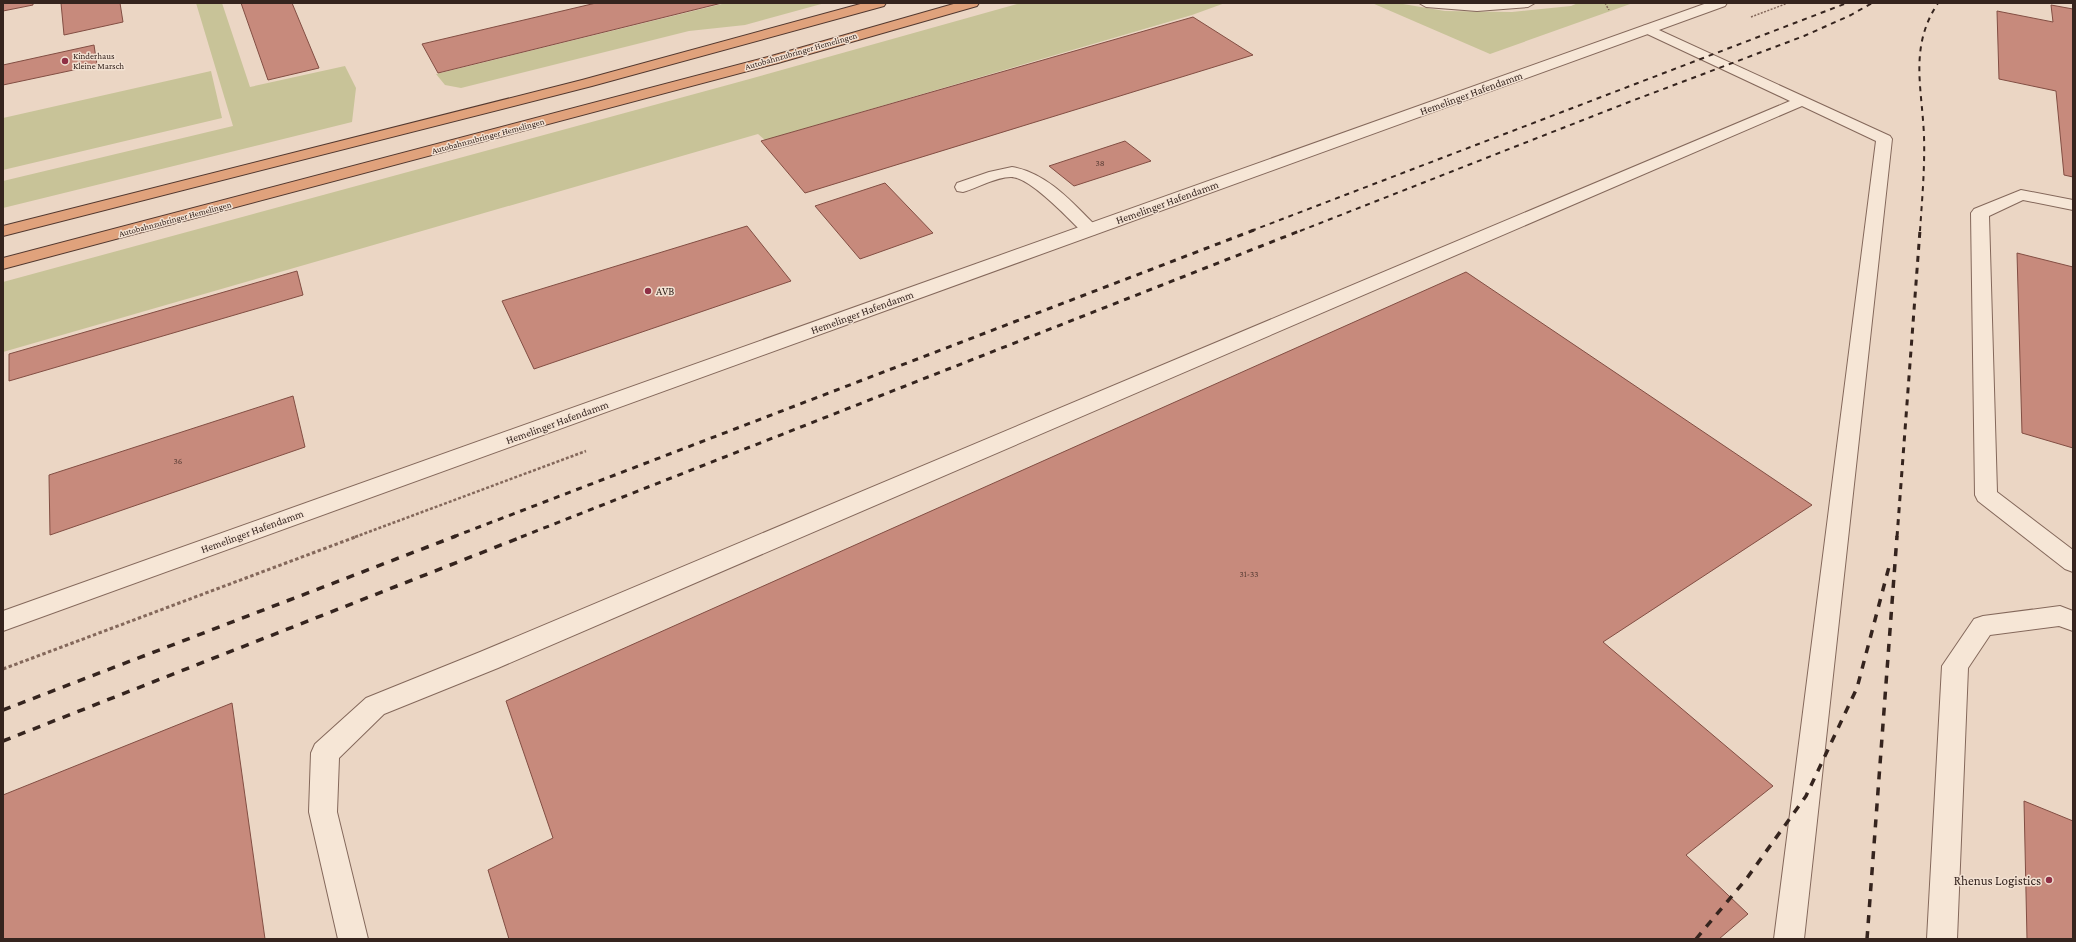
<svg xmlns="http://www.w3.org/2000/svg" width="2076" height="942" viewBox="0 0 2076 942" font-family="'Crimson Pro',serif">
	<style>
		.green { fill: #c8c398 }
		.building { fill: #c78a7c; stroke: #824e43 }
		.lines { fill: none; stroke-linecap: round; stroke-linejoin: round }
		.service-casing { stroke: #84685b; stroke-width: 2 }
		.tertiary-casing { stroke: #84685b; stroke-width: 2 }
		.trunk-casing { stroke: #52382f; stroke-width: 2 }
		.path-far2 { stroke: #84685b; stroke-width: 1.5; stroke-dasharray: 2 1.5; stroke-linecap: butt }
		.path-far1 { stroke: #84685b; stroke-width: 2.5; stroke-dasharray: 3 2; stroke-linecap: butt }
		.path { stroke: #84685b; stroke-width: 3; stroke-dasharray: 3.5 2.5; stroke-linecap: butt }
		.service { fill: #f6e6d6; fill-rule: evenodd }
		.tertiary { fill: #f6e6d6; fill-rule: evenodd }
		.trunk { fill: #e0a27c; fill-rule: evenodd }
		.rail-far2 { stroke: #35241e; stroke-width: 2; stroke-dasharray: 5 5; stroke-linecap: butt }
		.rail-far1 { stroke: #35241e; stroke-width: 3; stroke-dasharray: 6 6; stroke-linecap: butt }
		.rail { stroke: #35241e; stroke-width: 3.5; stroke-dasharray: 8 8; stroke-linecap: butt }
		.poi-dot { fill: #8f2f45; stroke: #f3e2d3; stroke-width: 1.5 }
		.labels { text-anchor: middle; stroke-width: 3; stroke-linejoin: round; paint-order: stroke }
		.far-street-label { font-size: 9px; fill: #35241e; stroke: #f3e2d3 }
		.far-poi-label { font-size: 9px; fill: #35241e; stroke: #f3e2d3; text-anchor: start }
		.number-label { font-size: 9px; fill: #5a3e36 }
		.street-label { font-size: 11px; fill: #35241e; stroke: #f3e2d3 }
		.poi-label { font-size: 11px; fill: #35241e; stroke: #f3e2d3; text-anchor: start }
		.near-poi-label { font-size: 13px; fill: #35241e; stroke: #f3e2d3; text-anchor: end }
	</style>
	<rect width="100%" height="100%" fill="#ebd6c4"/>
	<path class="green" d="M196,3H222L250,87L345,66L356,88L352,122L3,208V181L233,126Z
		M726,3H825L745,25L689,31L461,88L445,85L436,74Z
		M1021,3H1225L1192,15L765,140L758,134L3,352V282L735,83Z
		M1372,3H1397L1445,11L1512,12L1571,6L1578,3H1633L1490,54Z
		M211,71L222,118L3,170V118Z"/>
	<path class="building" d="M3,3H33V5L3,11Z
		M61,3H120L123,22L64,35Z
		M241,3H292L319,68L268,80Z
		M596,3H722L438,73L422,44Z
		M2051,5L2073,9V177L2064,175L2056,91L1999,79L1997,11L2053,22Z
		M1193,17L1253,55L805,193L761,141Z
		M94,45L97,65L3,85V65Z
		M1125,141L1151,161L1074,186L1049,166Z
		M885,183L933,233L860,259L815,206Z
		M747,226L791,281L534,369L502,301Z
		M2017,253L2073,267V448L2022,433Z
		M297,271L303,295L9,381V354Z
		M1466,272L1812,505L1603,642L1773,786L1686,855L1748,914L1719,939H509L488,870L553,838L506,701Z
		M293,396L305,447L50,535L49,475Z
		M232,703L265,939H3V795Z
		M2024,801L2073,821V939H2027Z"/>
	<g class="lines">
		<g class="service-casing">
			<path id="service" d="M1419,3H1535L1528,7L1477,11L1426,7Z
				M1648,25L1890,136L1892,139L1804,939H1774L1876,141L1802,106L498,668L384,714L339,758L337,812L368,939H338L309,812L311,753L315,744L366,698L480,652L1790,101L1643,32L1641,29L1643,26Z
				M1012,167C1047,173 1072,202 1096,226L1099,230L1096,234L1090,235L1084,234C1070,220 1030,177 1011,177C995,177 978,188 963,192L957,191L955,187L957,183L989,172Z
				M2021,190L2073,200V210L2023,200L1989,216L1997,492L2073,550V572L2065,569L1978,501L1975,495L1971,213L1974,209Z
				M2060,606L2073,611V631L2059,626L1990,635L1968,668L1957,939H1927L1942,666L1974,619L1983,616Z"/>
		</g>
		<g class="tertiary-casing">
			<path id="tertiary" d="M1707,3H1727L1725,6L3,631V611Z"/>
		</g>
		<g class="trunk-casing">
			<path id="trunk" d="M864,3H886L884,6L592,86L3,236V226L582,80Z
				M957,3H979L977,6L778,63L3,269V258L768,57Z"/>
		</g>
		<path class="path-far2" d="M1605,3L1609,10
			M1751,17L1788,3"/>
		<path class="path-far1" d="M355,537L586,451"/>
		<path class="path" d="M3,669L358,536"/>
		<use href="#service" class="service"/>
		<use href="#tertiary" class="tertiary"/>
		<use href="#trunk" class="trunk"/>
		<path class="rail-far2" d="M1251,231L1847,3
			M1300,231L1629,102L1804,36L1851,15L1872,3
			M1920,231C1922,200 1925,168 1924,136C1922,87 1909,47 1938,3"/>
		<path class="rail-far1" d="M453,537L1254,230
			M521,537L1302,230
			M1897,537L1920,230"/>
		<path class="rail" d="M3,710L456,536
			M3,741L524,536
			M1696,939L1747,878L1806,796L1857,688L1890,563
			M1867,939L1897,536"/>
	</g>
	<g class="poi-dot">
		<circle cx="65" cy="61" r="4"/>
		<circle cx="648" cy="291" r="4"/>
		<circle cx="2049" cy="880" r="4"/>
	</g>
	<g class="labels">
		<g class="far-street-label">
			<text transform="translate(801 51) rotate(-16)" y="3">Autobahnzubringer Hemelingen</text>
			<text transform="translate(488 136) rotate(-15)" y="3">Autobahnzubringer Hemelingen</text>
			<text transform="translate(175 219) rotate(-15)" y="3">Autobahnzubringer Hemelingen</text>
		</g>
		<g class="far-poi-label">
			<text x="73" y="59">Kinderhaus<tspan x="73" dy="10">Kleine Marsch</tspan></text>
		</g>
		<g class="number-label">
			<text x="1100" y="166">38</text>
			<text x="178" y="464">36</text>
			<text x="1249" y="577">31-33</text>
		</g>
		<g class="street-label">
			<text transform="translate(1471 93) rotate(-20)" y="4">Hemelinger Hafendamm</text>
			<text transform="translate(1167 202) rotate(-20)" y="4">Hemelinger Hafendamm</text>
			<text transform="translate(862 312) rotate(-20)" y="4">Hemelinger Hafendamm</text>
			<text transform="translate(557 422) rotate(-20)" y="4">Hemelinger Hafendamm</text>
			<text transform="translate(252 531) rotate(-20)" y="4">Hemelinger Hafendamm</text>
		</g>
		<g class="poi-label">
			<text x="656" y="295">AVB</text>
		</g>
		<g class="near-poi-label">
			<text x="2041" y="885">Rhenus Logistics</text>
		</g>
	</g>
	<rect width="2076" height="942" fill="none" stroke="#35241e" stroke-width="8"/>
</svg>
